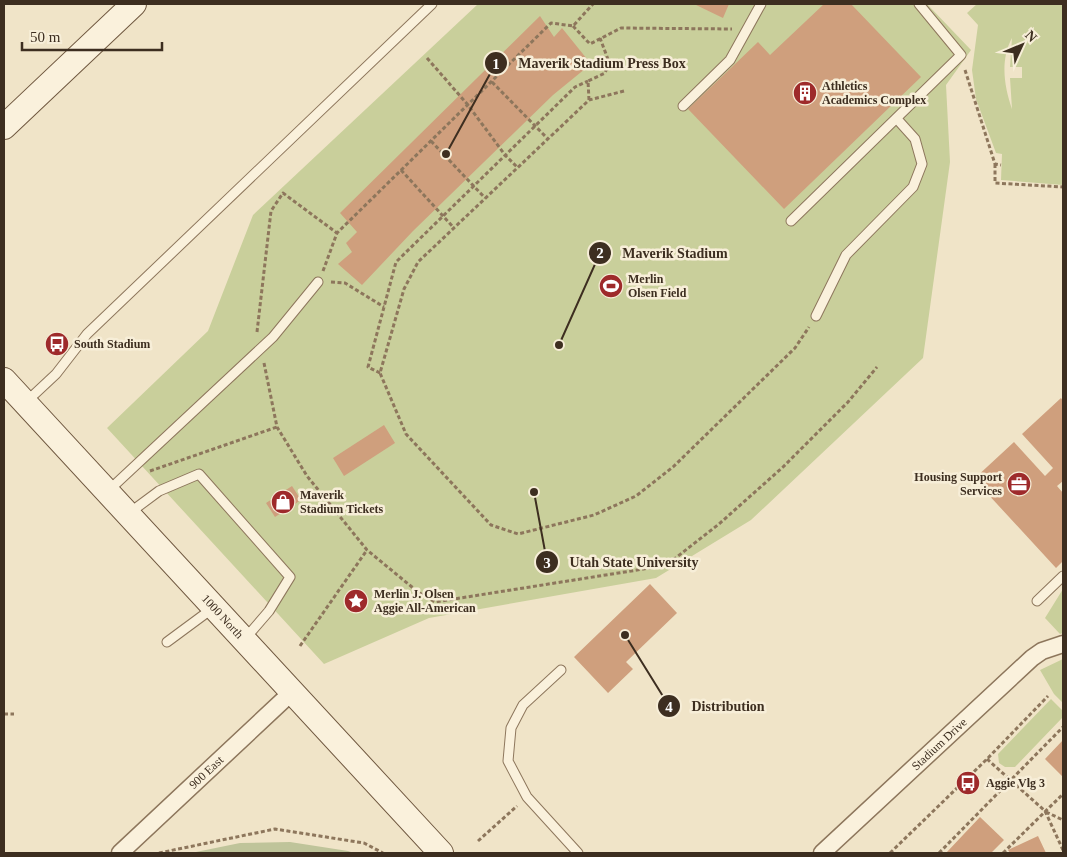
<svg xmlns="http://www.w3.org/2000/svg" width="1067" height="857" viewBox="0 0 1067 857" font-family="Georgia,serif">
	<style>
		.green { fill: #c9cf9b; fill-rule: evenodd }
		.cemetery { fill: #bfc49a }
		.building { fill: #cf9f7d }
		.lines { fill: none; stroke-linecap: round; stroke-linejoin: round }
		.lane-casing { stroke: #8d765c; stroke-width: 11 }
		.street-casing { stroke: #8d765c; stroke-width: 19 }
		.secondary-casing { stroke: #6f573f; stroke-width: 26 }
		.path { stroke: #8d765c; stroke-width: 3; stroke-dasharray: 4 2.5; stroke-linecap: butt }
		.lane { stroke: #faf1dc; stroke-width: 9 }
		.street { stroke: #faf1dc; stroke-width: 16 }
		.secondary { stroke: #faf1dc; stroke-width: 24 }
		.labels { text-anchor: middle; stroke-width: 5; stroke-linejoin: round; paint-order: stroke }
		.poi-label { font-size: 12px; font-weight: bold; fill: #3d2e20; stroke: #f7eed8; text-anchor: start }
		.street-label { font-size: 12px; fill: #3d2e20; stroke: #f7eed8 }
		.leader { fill: none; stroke: #3d2e20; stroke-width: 2 }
		.callout-dot { fill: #3d2e20; stroke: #f7eed8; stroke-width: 2 }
		.mark-label { font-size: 15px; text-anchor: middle; font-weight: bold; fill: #fff }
		.callout-label { font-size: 14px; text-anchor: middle; font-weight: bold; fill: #3d2e20; stroke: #f7eed8; stroke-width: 5; stroke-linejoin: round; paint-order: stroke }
	</style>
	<rect width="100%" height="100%" fill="#f0e4c8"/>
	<path class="green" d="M478,4H927L971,50L946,85L950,162L923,358L751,520L656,578L429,618L324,664L107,428L208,331L253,215Z
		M977,4H1063V185L1001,180L1002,154L996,153L976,99L972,70L978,25L967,13ZM1012,38L1010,67H1022V78H1010L1012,109C1004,86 1000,60 1012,38Z
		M1063,589V633L1060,634L1045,618Z
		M1063,659V703L1054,694L1040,670Z
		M1051,699L1063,711V717L1015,767H1005L999,763L998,754Z"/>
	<path class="cemetery" d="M290,842L348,851L354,853H191L240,843Z"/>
	<path class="building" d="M694,4H729L723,18Z
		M824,4H851L921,77L784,209L688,109L758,42L770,55Z
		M540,16L554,37L562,28L591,64L553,95L413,231L362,285L338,264L352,252L346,243L357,232L340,213Z
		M1061,398L1063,401V481L1057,486L1063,493V561L1056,568L974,479L1014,442L1045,476L1053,468L1022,434Z
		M384,425L395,443L344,476L333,458Z
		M292,486L301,500L275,517L266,503Z
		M650,584L677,613L626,662L633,669L608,693L574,657Z
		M1063,740V777L1045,759Z
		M980,817L1004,840L991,853H946Z
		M1038,836L1046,853H1010L1008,850Z"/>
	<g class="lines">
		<g class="lane-casing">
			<path id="lane" d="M683,106L730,60L761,4
				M791,221L961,55L919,4
				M816,316L846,255L913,187L922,164L915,139L897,119
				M25,403L56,374L87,334L432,4
				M107,492L273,337L318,282
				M128,514L159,491L199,474L290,577L269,611L244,640
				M1037,601L1063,576
				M167,642L213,608
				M561,670L523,705L511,728L508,761L527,797L578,853"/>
		</g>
		<g class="street-casing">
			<g id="street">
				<path id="s1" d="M120,853L292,692"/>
				<path id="s2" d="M822,853L1032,658L1042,651L1063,644"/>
			</g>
		</g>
		<g class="secondary-casing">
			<g id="secondary">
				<path d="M4,127L134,4"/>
				<path id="s3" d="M4,380L441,853"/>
			</g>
		</g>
		<path class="path" d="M573,26L590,44L621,28L732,29
			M427,58L468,105L505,155L518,168
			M965,70L995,164L1001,165
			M492,82L548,139
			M624,91L589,100L418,262L404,289L380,373L406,434L491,525L518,534L594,515L636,496L673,467L795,348L809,327
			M589,100L588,81L605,73L609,62L600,38
			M431,141L485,198
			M995,164V183L1063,187
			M401,170L454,228
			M323,271L337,233L551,23L573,26L593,4
			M331,282L345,283L384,307
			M257,332L271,211L283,193L337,233
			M264,363L277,427L307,476L367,550L418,592L435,602L650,568L673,560L719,524L783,467L848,402L877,367
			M380,373L368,367L396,262L575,87L588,81
			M150,471L277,427
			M300,646L367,550
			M4,714H14
			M987,759L1045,811L1063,850
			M1046,812L1063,820
			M478,841L517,806
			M159,853L275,829L364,843L383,853
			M890,853L987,759L1048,696
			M939,853L1063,727
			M1003,853L1063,794"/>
		<use href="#lane" class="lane"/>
		<use href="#street" class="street"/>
		<use href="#secondary" class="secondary"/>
	</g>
	<defs>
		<g id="building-disc" transform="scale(1.25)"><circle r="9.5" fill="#9e2a2b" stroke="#f7eed8"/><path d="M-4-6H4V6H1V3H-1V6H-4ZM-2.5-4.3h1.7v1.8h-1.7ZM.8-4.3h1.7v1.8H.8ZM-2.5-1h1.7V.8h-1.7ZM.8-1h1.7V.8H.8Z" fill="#fff"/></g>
		<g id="stadium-disc" transform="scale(1.25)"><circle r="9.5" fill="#9e2a2b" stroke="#f7eed8"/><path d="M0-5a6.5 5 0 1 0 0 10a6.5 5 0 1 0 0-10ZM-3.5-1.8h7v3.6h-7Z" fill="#fff"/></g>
		<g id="bus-disc" transform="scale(1.25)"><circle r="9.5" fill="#9e2a2b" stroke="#f7eed8"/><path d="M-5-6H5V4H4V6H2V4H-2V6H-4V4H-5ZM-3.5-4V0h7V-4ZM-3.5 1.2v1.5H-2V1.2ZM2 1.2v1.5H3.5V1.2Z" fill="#fff"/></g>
		<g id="office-disc" transform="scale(1.25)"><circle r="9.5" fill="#9e2a2b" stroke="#f7eed8"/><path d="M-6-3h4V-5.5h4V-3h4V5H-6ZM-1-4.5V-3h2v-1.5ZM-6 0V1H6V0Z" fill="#fff"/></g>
		<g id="shop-disc" transform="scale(1.25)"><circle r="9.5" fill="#9e2a2b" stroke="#f7eed8"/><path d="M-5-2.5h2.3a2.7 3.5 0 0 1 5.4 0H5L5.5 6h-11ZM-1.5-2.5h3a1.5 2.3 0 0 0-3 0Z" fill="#fff"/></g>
		<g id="sight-disc" transform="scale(1.25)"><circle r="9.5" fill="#9e2a2b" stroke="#f7eed8"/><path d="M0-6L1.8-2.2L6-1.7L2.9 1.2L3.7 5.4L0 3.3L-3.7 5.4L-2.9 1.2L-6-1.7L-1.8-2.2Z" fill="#fff"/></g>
	</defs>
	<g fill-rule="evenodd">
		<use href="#building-disc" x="805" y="93"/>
		<use href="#stadium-disc" x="611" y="286"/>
		<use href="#bus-disc" x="57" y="344"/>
		<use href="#office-disc" x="1019" y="484"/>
		<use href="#shop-disc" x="283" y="502"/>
		<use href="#sight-disc" x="356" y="601"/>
		<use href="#bus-disc" x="968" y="783"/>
	</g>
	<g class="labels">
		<g class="poi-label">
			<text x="822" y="90">Athletics<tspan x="822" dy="14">Academics Complex</tspan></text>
			<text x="628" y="283">Merlin<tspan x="628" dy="14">Olsen Field</tspan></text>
			<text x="74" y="348">South Stadium</text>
			<text x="1002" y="481" text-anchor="end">Housing Support<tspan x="1002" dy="14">Services</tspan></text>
			<text x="300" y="499">Maverik<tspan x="300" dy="14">Stadium Tickets</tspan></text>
			<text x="374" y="598">Merlin J. Olsen<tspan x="374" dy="14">Aggie All-American</tspan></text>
			<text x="986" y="787">Aggie Vlg 3</text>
		</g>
		<g class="street-label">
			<text dy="4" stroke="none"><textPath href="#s3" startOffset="322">1000 North</textPath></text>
			<text dy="4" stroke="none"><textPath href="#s2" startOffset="160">Stadium Drive</textPath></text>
			<text dy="4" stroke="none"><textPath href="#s1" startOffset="118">900 East</textPath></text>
		</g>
	</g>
	<path class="leader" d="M446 154L496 63M559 345L600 253M534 492L547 562M625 635L669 706"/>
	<g class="callout-dot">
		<circle cx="446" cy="154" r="5"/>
		<circle cx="559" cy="345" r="5"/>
		<circle cx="534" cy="492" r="5"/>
		<circle cx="625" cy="635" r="5"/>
		<circle cx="496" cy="63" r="12"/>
		<circle cx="600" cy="253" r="12"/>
		<circle cx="547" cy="562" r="12"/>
		<circle cx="669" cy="706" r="12"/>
	</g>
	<g class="mark-label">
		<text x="496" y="69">1</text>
		<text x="600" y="258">2</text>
		<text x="547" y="568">3</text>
		<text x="669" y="712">4</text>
	</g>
	<g class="callout-label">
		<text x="602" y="68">Maverik Stadium Press Box</text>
		<text x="675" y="258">Maverik Stadium</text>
		<text x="634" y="567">Utah State University</text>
		<text x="728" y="711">Distribution</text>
	</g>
	<rect width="1067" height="857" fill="none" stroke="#3d2e20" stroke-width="10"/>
	<g transform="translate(1022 45) rotate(46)" stroke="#f7eed8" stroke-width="4" paint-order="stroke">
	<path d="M0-4L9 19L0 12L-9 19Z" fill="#3d2e20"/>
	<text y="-8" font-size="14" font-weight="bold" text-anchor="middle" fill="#3d2e20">N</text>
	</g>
	<path d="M22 42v8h140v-8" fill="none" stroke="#3d2e20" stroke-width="2.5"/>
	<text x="30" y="42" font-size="15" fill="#3d2e20" stroke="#f7eed8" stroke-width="4" paint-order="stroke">50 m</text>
</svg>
